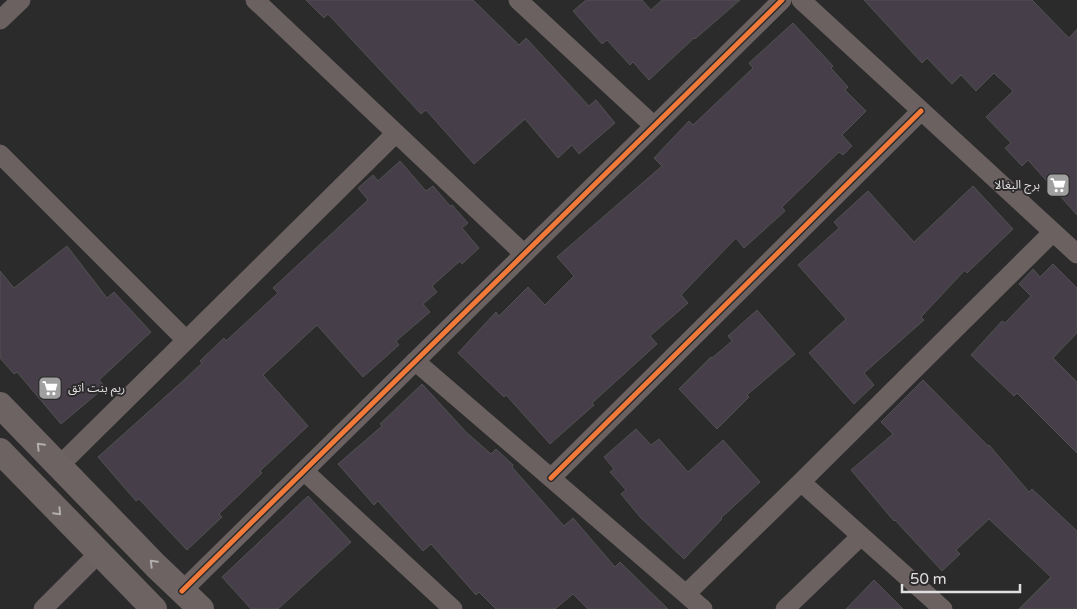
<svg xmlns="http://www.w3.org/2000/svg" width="1077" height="609" viewBox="0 0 1077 609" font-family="'Varela Round','Noto Sans Arabic',sans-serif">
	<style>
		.building { fill: #463f4a; stroke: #515151 }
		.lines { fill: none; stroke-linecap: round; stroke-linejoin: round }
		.street { stroke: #6b6161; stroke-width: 19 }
		.secondary { stroke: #6d6363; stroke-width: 26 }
		.cycleway-casing { stroke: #2c2a2b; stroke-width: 8 }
		.cycleway { stroke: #f17a3a; stroke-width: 5 }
		.oneway { stroke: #b2adae }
		.labels { text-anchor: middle; stroke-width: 4; stroke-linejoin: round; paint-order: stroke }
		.poi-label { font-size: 12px; fill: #e0dfe0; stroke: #2c2a2b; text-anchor: end }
	</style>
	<rect width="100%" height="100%" fill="#2b2b2b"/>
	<path class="building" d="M306,0H473L519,45L526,38L589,106L596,100L615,123L579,154L572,145L558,158L525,119L474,164L426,110L421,114L328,14L324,18Z
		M586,0H642L651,10L662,0H740L695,39L694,38L649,80L633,62L630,65L607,40L602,44L573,11Z
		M864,0H1032L1069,38L1077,29V215L1028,160L1022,166L1005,148L1011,143L986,117L1013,91L994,73L976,91L961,75L952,84L927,58L922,63Z
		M793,23L833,66L831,68L848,87L845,90L866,111L842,135L852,146L843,155L839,152L782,207L785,211L744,248L736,238L681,295L688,303L650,336L657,344L592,403L594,405L550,444L506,395L504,397L458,353L496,312L499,316L528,287L545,305L574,276L557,257L662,166L654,158L689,121L693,125L753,68L749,63Z
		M400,161L426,191L433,186L450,206L452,205L468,223L462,228L479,248L462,264L460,261L432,286L437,292L423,304L430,312L396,341L399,345L363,377L317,325L263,375L308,426L260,471L262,473L219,514L222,517L187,550L139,499L136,501L98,457L184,380L202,363L200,361L224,338L226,341L278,293L273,288L368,200L358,188L373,175L378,181Z
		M973,186L1013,229L967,273L965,270L921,317L924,320L864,373L874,385L854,404L809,353L846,319L798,265L839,228L834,222L868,191L914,242Z
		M67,246L107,298L114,292L151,332L99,380L105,387L61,424L17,372L14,374L0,358V271L14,288Z
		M1053,264L1077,288V333L1053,358L1077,382V453L1017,393L1014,396L971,355L1002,321L1005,323L1031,296L1019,284L1033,269L1040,277Z
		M757,310L795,354L747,395L749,397L717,429L679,389L711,357L712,358L732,341L728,336Z
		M923,380L988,446L989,445L1029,492L1032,489L1077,531V609H1019L1051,577L989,519L956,550L960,554L942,571L895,520L894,521L851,470L893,434L881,422Z
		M422,384L466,432L491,454L496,449L513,465L512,467L564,526L573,518L615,567L620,562L668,609H588L573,594L555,609H496L479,592L476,595L431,544L423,551L378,501L374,505L338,464L382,426L380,424Z
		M636,429L651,445L659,439L688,472L723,440L760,482L721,518L722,519L684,559L640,517L621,494L626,490L610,472L614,469L604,457Z
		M308,496L351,542L278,609H251L222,577Z
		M874,580L903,609H846Z"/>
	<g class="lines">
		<path class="street" d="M255,0L524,254
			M518,0L654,126
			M801,0L1077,254
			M0,20L21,0
			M0,154L186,340
			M415,361L703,609
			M59,466L396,133
			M304,471L453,609
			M551,478L921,111
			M801,482L943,609
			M182,591L782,0
			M686,594L801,482L1053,232
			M43,609L98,554
			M785,609L861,536"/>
		<path class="secondary" d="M0,405L156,566L201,609
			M0,451L154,609"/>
		<g class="cycleway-casing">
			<path id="cycleway" d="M551,478L921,111
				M182,591L782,0"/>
		</g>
		<use href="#cycleway" class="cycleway"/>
	</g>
	<defs><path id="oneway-chevron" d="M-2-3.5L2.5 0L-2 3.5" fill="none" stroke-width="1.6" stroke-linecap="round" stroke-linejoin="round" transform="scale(1.25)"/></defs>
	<g class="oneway">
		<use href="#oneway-chevron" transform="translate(40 446) rotate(-134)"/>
		<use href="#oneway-chevron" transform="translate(58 512) rotate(46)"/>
		<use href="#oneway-chevron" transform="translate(153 563) rotate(-135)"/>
	</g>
	<defs>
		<g id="supermarket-square" transform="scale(1.25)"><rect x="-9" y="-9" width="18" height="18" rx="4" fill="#a1a0a1" stroke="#2c2a2b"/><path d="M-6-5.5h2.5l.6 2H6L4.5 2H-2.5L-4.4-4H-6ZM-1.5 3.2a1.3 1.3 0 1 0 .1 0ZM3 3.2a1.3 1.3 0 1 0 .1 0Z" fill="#fff"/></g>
	</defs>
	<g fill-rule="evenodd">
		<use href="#supermarket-square" x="1058" y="185"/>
		<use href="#supermarket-square" x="50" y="388"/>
	</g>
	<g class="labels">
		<g class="poi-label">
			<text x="1040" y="189">برج البغالا</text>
			<text x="68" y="392" text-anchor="start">ريم بنت اتق</text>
		</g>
	</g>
	<path d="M902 584v8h118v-8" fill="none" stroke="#e0dfe0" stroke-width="2.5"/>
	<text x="910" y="584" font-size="15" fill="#e0dfe0" stroke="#2c2a2b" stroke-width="4" paint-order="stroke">50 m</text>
</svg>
